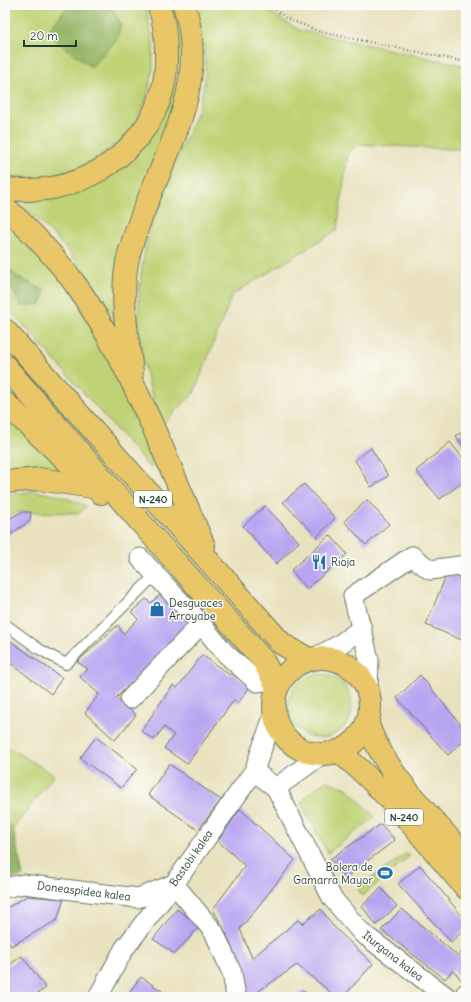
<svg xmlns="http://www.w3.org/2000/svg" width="471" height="1002" viewBox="0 0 471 1002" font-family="Delius,sans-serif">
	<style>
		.green { fill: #bfd376; stroke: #6f8855 }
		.forest { fill: #97b567; stroke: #5b794e }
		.building { fill: #b8a5f1 }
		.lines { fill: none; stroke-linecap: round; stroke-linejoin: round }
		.lane-casing { stroke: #667765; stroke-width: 12 }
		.street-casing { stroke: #667765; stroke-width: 21 }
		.highway-casing { stroke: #667765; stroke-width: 24 }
		.path { stroke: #667765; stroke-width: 2.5; stroke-dasharray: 1 3; stroke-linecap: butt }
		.lane { stroke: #fff; stroke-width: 10 }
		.street { stroke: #fff; stroke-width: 19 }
		.highway { stroke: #e9c769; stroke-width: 22 }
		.labels { text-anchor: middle; stroke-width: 3; stroke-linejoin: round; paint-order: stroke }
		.shield { fill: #fdfcf7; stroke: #62766e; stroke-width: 1 }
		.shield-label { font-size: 10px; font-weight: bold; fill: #1f3d34 }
		.poi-label { font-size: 11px; fill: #1f3d34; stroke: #fdfcf7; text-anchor: start }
		.street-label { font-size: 11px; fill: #1f3d34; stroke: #fdfcf7 }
	</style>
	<rect width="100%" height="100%" fill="#fdfcf7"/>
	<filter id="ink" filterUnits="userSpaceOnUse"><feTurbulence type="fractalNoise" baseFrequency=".025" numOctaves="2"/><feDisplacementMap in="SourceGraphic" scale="8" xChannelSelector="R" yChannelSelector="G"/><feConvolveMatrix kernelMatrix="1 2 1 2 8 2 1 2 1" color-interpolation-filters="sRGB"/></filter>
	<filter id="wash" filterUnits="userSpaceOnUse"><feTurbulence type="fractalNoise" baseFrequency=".012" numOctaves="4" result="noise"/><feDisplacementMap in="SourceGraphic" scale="16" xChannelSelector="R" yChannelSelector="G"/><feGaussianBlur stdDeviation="0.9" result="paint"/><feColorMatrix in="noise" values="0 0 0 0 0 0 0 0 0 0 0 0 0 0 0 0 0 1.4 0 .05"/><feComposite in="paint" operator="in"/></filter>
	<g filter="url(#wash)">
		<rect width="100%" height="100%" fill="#e9e2bf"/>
		<path class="green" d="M5,5H79L67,7L121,24L109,5H145L146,8L153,43V69L146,101L128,135L97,158L69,172L44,179H20L5,176Z
			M165,5H173L182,31L185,66L115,320C107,308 100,295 92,283C72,252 44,224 16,201L67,195L86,189L114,173L132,158L153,133Z
			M194,5H265L274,15L299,30L466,66V150L358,144L348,153L337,230L232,295L194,393L164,423C126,346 134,263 165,185C179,149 201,115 205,77C207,55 200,26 194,5Z
			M5,220L71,290L102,344L154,464L150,468L5,304V282L10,285L45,291L15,276L5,262Z
			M5,415L67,472L5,473Z
			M33,491L60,496L86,506L80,513L17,512L5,520V495Z
			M288 706a32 32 0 1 1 64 0a32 32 0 1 1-64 0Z
			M5,745L54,775L13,828L5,822Z
			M326,781L347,788L375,817L328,853L301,804L309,793Z
			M406,854L409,857L362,896L358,888Z"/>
		<path class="forest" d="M79,5H109L121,24L116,40L91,67L47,33L67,7Z
			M5,262L15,276L45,291L41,304L21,306L10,285L5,282Z
			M5,822L13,828L23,876L5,880Z"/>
		<g id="blocks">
			<path class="building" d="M466,430V450L456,436Z
				M450,442L466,462V480L440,499L416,471Z
				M371,448L388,476L371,487L355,460Z
				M304,484L335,518L317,537L283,502Z
				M367,500L389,524L366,545L344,521Z
				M265,506L299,542L276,564L243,526Z
				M21,512H31L30,521L5,538V522Z
				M330,535L347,554L307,589L291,570Z
				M447,573L466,581V631L462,640L426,625Z
				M162,593L191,625L116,698L136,715L115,740L85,713L99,694L80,677L88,669L77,662L118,625L123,634L138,619L131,612L146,599L151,603Z
				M5,637L62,678L51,694L5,659Z
				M202,655L230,675L231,673L250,687L238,703L234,700L187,764L164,748L174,735L164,727L154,740L141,731L173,685L177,688Z
				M420,675L466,731V739L448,755L397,698Z
				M96,737L137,769L121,788L80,758Z
				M169,764L221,800L198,830L148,795Z
				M240,809L295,860L240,929L252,958L298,920L302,924L321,909L333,926L373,964L343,997H336L297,965L250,997H244L243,979L227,935L213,909L245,866L218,841Z
				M381,824L395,840L345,878L330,859Z
				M420,865L466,921V928L451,942L398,884Z
				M381,888L397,906L376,925L362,906Z
				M27,896L64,899L57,920L11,946L5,937V909Z
				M177,909L200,926L175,954L153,939Z
				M402,909L458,956L466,947V978L463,982L453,970L445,979L381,930Z
				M22,956L46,988L32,997H14L5,985V968Z
				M141,977L162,991L157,997H125Z
				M303,990L311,997H296Z"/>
		</g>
	</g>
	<g filter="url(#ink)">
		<use href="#blocks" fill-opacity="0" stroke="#667765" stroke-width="1"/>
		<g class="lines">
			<g class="lane-casing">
				<path id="lane" d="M5,624L39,649L66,664L155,575"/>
			</g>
			<g class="street-casing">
				<path id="street" d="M140,558L201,624L225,653L257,682L274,680
					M314,658L339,645L362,628
					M368,691L369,659L353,596L412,556L430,570L466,565
					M130,699L201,624
					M254,771L276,788L332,898L362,933L447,997
					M276,788L322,754
					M174,884L214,932L232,973L236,997
					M5,888L23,884L138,898L174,884
					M98,997L124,949L174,884L254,771L274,714
					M464,997L466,993"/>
			</g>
			<g class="highway-casing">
				<path id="highway" d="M5,189C22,190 40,191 57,187C118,173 168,121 166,56C166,39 165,21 158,5
					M5,207C32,232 57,258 78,288C132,367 166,458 204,546
					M5,330L282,644L309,659
					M5,366L142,524L263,660L277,687
					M132,372C127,334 119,292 129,254C151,170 214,96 184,5
					M5,403L101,493
					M5,482L39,479L93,487
					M274 706a48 48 0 1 1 96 0a48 48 0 1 1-96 0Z
					M367,722C383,771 432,818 466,857
					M338,751C387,789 425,842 466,888"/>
			</g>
			<path class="path" d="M269,5L286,18L321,32L466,62"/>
			<use href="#lane" class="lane"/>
			<use href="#street" class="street"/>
			<use href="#highway" class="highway"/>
		</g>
	</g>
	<defs>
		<g id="restaurant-bare" transform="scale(1.2)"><path d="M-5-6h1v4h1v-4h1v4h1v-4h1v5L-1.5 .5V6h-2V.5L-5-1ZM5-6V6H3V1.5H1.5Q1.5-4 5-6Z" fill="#1f6fb2" stroke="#fdfcf7" stroke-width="2.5" paint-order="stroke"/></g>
		<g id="shop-bare" transform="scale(1.2)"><path d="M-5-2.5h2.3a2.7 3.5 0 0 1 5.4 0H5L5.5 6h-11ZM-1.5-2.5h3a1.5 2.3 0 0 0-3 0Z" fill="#1f6fb2" stroke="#fdfcf7" stroke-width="2.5" paint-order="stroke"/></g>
		<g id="stadium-bare" transform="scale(1.2)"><path d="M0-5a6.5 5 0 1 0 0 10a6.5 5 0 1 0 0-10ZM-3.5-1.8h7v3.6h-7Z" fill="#1f6fb2" stroke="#fdfcf7" stroke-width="2.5" paint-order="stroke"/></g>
	</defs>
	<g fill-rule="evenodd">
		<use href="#restaurant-bare" x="319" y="562"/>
		<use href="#shop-bare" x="157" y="609"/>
		<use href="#stadium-bare" x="385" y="873"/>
	</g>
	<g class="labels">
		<g class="shield">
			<rect x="134" y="491" width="38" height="16" rx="3"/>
			<rect x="385" y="809" width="38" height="16" rx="3"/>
		</g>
		<g class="shield-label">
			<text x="153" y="503">N-240</text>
			<text x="404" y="821">N-240</text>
		</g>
		<g class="poi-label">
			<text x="331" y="566">Rioja</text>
			<text x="169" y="607">Desguaces<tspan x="169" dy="13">Arroyabe</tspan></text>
			<text x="373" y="871" text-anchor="end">Bolera de<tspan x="373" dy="13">Gamarra Mayor</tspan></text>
		</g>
		<g class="street-label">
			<text transform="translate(191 858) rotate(-55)" y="4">Bastobi kalea</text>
			<text transform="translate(84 891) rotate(7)" y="4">Doneaspidea kalea</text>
			<text transform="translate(393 956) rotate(38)" y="4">Iturgana kalea</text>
		</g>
	</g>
	<rect width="471" height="1002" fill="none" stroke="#fdfcf7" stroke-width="20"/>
	<path d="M24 40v6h52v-6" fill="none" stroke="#1f3d34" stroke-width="2"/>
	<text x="30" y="40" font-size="12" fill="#1f3d34" stroke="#fdfcf7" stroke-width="3" paint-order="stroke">20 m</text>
</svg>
